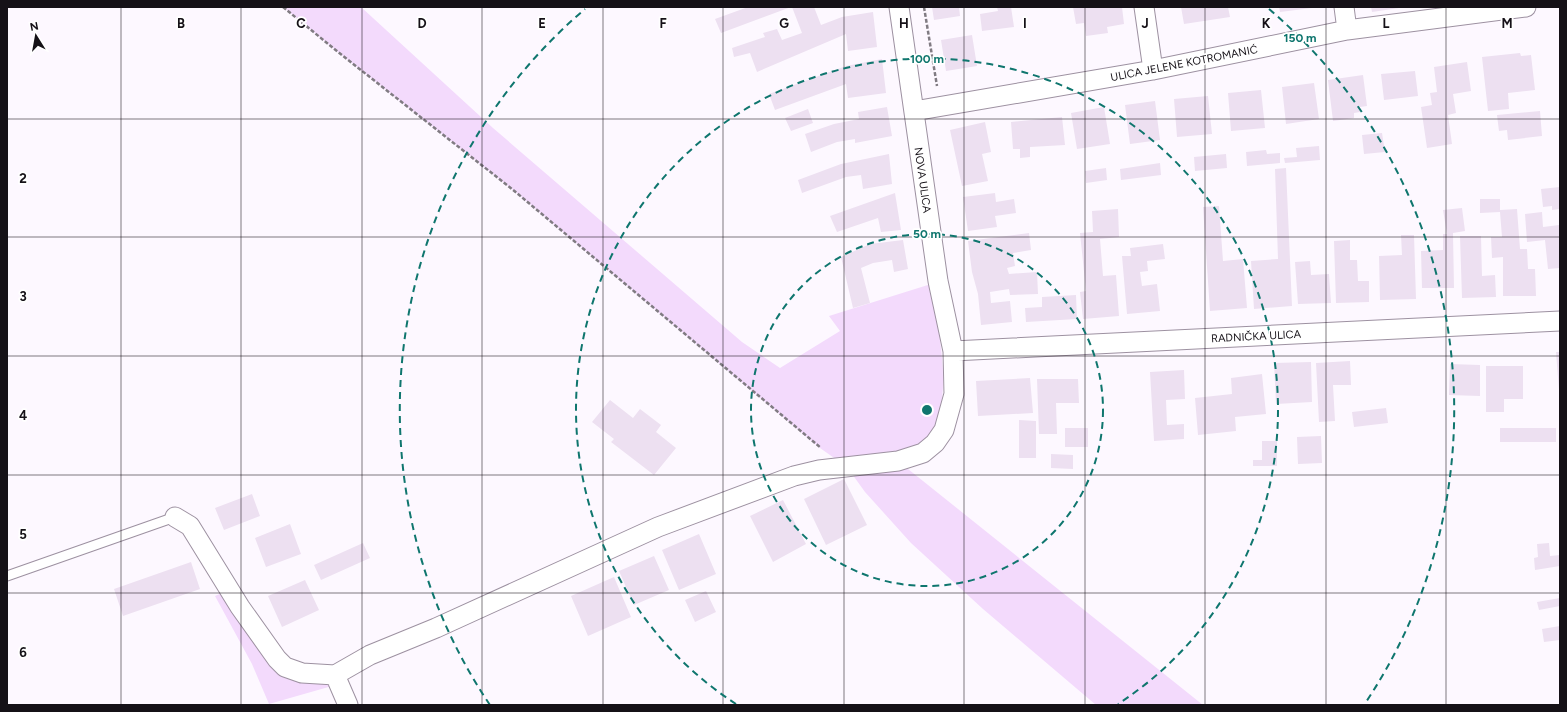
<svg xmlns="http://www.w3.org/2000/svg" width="1567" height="712" viewBox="0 0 1567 712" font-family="Figtree,sans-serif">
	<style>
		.green { fill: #f3dafc }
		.building { fill: #ede0f1 }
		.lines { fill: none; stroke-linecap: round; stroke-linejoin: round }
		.service-casing { stroke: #9d91a1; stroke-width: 11 }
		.minor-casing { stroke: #9d91a1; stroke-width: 21 }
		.path { stroke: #807b82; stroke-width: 2.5; stroke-dasharray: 4 2; stroke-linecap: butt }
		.service { stroke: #fff; stroke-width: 9 }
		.minor { stroke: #fff; stroke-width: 19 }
		.grid { fill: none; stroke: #151117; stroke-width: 1; stroke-opacity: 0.55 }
		.ring { fill: none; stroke: #0f766e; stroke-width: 2; stroke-dasharray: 7 5 }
		.labels { text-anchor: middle; stroke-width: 3.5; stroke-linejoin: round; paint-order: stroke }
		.street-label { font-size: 11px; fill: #151117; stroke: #fff }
		.grid-label { font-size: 13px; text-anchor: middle; font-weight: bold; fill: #151117; stroke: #fff; stroke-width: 3.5; stroke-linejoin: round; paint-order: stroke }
		.centre { fill: #0f766e; stroke: #fff; stroke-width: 2 }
		.ring-label { font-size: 12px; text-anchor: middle; font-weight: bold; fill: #0f766e; stroke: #fff; stroke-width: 3.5; stroke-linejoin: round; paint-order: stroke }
	</style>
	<rect width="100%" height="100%" fill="#fdf8ff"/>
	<path class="green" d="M283,7H361L493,128L742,342L780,368L840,331L829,316L931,284C937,328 957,400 927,439C921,448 907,454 898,461L1203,705H1096L983,609L911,543L865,492L847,467L820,448L512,189L338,52Z
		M229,590L276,659L339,684L269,704L252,664L215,596Z"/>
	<path class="building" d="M748,7H791L721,33L715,19Z
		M792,7H814L821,25L842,17L873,12L877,47L848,51L846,34L757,72L750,53L734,57L732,48L765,37L763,33L777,29L782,40L802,33Z
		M932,7H959L960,16L934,20Z
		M997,7H1011L1014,27L982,31L980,14L998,11Z
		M1073,7H1122L1124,24L1107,27L1108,33L1086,36L1084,23L1076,24Z
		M1181,7H1228L1230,17L1184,24Z
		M1279,7H1312V8L1280,12Z
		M1371,7H1399V8L1372,12Z
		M972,35L977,66L946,71L941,40Z
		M1520,53L1521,56L1531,55L1535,90L1508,93L1509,109L1488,111L1482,57Z
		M882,59L886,93L848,98L846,84L775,110L769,94L846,66Z
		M1467,62L1471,91L1453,94L1456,113L1448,115L1452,144L1427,148L1421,107L1432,105L1430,93L1437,92L1434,67Z
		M1415,71L1418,96L1384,100L1381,74Z
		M1363,75L1367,106L1360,107V112L1354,113V118L1333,121L1328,80Z
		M1314,83L1319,119L1286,124L1282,87Z
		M1261,90L1265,128L1231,131L1228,93Z
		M1208,96L1212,134L1177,137L1174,99Z
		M1155,101L1160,140L1130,144L1125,105Z
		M887,107L892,136L855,143V139L837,142L811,152L805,134L834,124L859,119L858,112Z
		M1104,107L1110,144L1077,149L1071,113Z
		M808,109L813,123L791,131L785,118Z
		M1540,111L1542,136L1508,140L1507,130L1499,131L1497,115Z
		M1062,117L1065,145L1030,147V157L1020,158V149H1013L1011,122Z
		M985,122L991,152L982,154L988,181L962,186L950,130Z
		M1382,133L1385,152L1364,154L1362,135Z
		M1319,146L1320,160L1285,163L1284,158L1297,157L1296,148Z
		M1266,150L1267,154L1280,153V163L1247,166L1246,152Z
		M889,154L892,184L863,189L861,175L846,177L802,193L798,180L841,164Z
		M1226,154L1227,168L1195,171L1194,157Z
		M1160,163L1161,175L1121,180L1120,169Z
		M1106,168L1107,180L1086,183L1085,171Z
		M1286,168L1292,306L1254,309L1251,261L1278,259L1275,169Z
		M1560,187V209L1552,210V206L1543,207L1541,189Z
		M895,193L901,230L881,232L878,218L837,232L830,216Z
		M995,193L996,202L1014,199L1016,213L995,216L997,227L968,231L963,197Z
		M1480,199H1500V210L1517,209L1520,249H1527L1528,269H1535L1536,296H1503V257L1492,258L1491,237H1502L1500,212L1480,213Z
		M1219,206L1223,261L1243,259L1247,308L1210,311L1203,207Z
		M1462,208L1465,231L1453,233L1454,288H1422L1421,251L1443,250V234H1447L1443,210Z
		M1118,209L1119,237L1100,239L1103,276L1116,275L1119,316L1083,319L1080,292L1086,291L1080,233L1093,232L1092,211Z
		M1542,212L1543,227L1559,225L1560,268L1548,269L1545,240L1527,242L1525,214Z
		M1029,233L1031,250L1013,253L1015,266L1007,268L1009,274L1037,272L1038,294L1010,295L1009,289L990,292L991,303L1010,301L1012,322L981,325L978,294L972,272L968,241Z
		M1401,235H1414L1416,299L1380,300L1379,256L1402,255Z
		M1460,236H1481L1482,276L1495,275L1496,297L1462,298Z
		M903,240L908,269L894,272L892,260L873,263L861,268L870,303L853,308L841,257L870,244Z
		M1350,240V260H1357L1358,281H1369V302L1336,303L1334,241Z
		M1163,244L1165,259L1147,261L1148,271L1140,272L1142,286L1157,284L1160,311L1127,314L1122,256H1131L1130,248Z
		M1310,261L1311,275L1329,274L1331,303L1298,304L1295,262Z
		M1076,295L1077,319L1026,322L1025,308L1042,307V297Z
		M1556,352H1560V390H1559Z
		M1350,361L1351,385H1333L1335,421L1319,422L1316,363Z
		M1311,362L1312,402L1276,404L1274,363Z
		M1450,364L1480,365V396L1449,395Z
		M1486,366H1523V399H1504V412H1486Z
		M1184,370L1185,399L1166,400L1167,425L1184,424V439L1154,441L1150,372Z
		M1262,374L1266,414L1235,417L1236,431L1198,435L1195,398L1232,394L1231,378Z
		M1030,378L1033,413L978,416L976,381Z
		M1037,379H1078L1079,403H1056L1057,434H1039Z
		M610,400L633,418L640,409L661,425L656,432L676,448L654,475L611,442L614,439L592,422Z
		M1386,408L1388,423L1354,427L1352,412Z
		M1019,420L1036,421V458H1019Z
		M1065,428H1088V447H1065Z
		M1500,428H1556V442H1500Z
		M1321,436L1322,463L1298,464L1297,437Z
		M1262,441H1277V466H1253V460H1262Z
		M1051,454L1073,455V469L1051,468Z
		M844,479L867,525L826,545L804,499Z
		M252,494L260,516L224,530L215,508Z
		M783,500L806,544L773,562L750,516Z
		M290,524L301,554L266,567L255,538Z
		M699,534L716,574L679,590L662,550Z
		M363,543L370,558L321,580L314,565Z
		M1549,543L1550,556L1560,555V566L1535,570L1534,558L1538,557L1537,544Z
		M654,556L669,590L634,605L619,571Z
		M191,562L200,589L123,616L114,589Z
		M614,577L631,617L588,636L571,596Z
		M305,580L319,610L282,627L268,596Z
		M706,591L716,612L695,622L685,600Z
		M1560,598V606L1539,610L1537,602Z
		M1560,626V640L1544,642L1542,629Z"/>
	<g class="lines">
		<g class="service-casing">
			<path id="service" d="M7,576L175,517"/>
		</g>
		<g class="minor-casing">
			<path id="minor" d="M1144,7L1153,70
				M1344,7L1347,30
				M914,111L1153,70L1347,30L1526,7
				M953,351L1560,321
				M175,517L190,526L240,607L277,659L285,667L302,673L335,675
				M348,705L335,675L370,655L436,628L658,527L794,476L819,470L898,461L923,453L935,443L944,430L954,394L953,351L938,281L899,7"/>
		</g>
		<path class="path" d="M283,7L338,52L512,189L821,448
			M924,7L937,86"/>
		<use href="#service" class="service"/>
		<use href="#minor" class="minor"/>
	</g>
	<path class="grid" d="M121,7V705M241,7V705M362,7V705M482,7V705M603,7V705M723,7V705M844,7V705M964,7V705M1085,7V705M1205,7V705M1326,7V705M1446,7V705M7,119H1560M7,237H1560M7,356H1560M7,475H1560M7,593H1560"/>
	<g class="ring">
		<circle cx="927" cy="410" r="176"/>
		<path d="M736 704A351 351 0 1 1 1118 704"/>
		<path d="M490 705A527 527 0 0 1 585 9M1269 9A527 527 0 0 1 1364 705"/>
	</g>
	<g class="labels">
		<g class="street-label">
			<text transform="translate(1184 63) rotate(-11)" y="4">ULICA JELENE KOTROMANIĆ</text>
			<text transform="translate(923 180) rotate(82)" y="4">NOVA ULICA</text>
			<text transform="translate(1256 336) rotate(-3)" y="4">RADNIČKA ULICA</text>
		</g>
	</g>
	<g class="grid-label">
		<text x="181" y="28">B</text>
		<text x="301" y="28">C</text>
		<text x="422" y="28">D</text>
		<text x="542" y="28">E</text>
		<text x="663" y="28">F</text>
		<text x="784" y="28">G</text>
		<text x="904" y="28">H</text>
		<text x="1025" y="28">I</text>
		<text x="1145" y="28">J</text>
		<text x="1266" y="28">K</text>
		<text x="1386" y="28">L</text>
		<text x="1507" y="28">M</text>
		<text x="23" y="183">2</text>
		<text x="23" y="301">3</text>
		<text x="23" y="420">4</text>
		<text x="23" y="539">5</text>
		<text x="23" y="657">6</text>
	</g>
	<circle cx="927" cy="410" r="6" class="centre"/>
	<g class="ring-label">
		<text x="1300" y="42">150 m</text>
		<text x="927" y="63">100 m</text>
		<text x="927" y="238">50 m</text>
	</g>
	<rect width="1567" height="712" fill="none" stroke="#151117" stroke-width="16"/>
	<g transform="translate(36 36) rotate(349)" stroke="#ffffff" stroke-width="3" paint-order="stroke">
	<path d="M0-3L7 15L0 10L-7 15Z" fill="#151117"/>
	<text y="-6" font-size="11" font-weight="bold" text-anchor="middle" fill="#151117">N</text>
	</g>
</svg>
